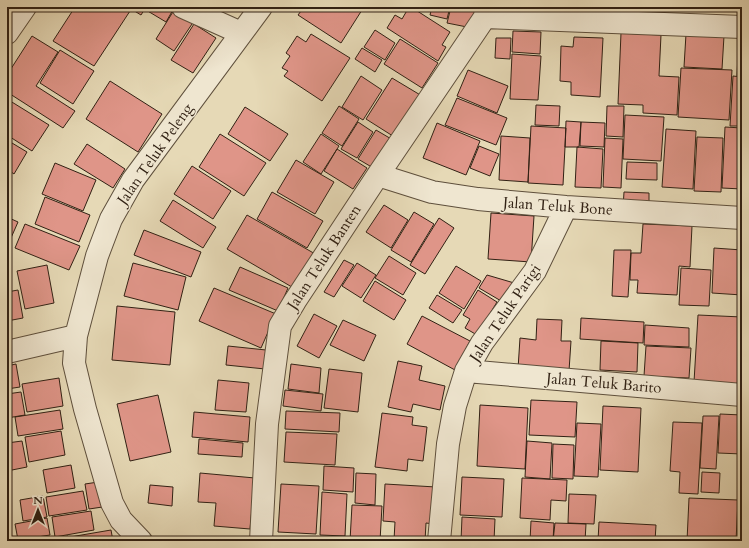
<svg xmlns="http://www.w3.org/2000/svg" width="749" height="548" viewBox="0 0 749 548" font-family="Cardo,serif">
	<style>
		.building { fill: #df9588; stroke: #312114 }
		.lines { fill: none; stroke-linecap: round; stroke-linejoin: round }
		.street-casing { stroke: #5e4f3c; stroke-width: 24 }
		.street { stroke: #efe6d0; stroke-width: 22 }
		.labels { text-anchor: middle; stroke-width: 3; stroke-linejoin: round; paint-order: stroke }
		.street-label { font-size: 15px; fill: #312114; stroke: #efe6d0 }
	</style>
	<rect width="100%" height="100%" fill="#e6d9b6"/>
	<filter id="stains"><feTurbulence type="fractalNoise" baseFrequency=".005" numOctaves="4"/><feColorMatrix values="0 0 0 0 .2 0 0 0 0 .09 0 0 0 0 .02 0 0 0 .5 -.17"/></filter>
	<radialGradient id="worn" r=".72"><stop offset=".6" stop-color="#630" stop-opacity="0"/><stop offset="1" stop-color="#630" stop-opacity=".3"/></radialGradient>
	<path class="building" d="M75,7H124L130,11L94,66L53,41Z
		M128,7H146L141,15Z
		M148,7H173L174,8L166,22L146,10Z
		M176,7L196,18L174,51L156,39Z
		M304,7H358L362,10L341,43L298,15Z
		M409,7H411L450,32L442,45L446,47L438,61L387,28L395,15L402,19Z
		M432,7H450L447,19L430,15Z
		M451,7H476L472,28L447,23Z
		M194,24L216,38L193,73L171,60Z
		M375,30L395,43L385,60L364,47Z
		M513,31L541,32L540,54L512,52Z
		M739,32H742V76H737Z
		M621,33L661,35L659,76L679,77L677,115L643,113V105L618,104Z
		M311,34L350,58L322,101L284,76L288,71L282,68L290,56L286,53L297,36L306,42Z
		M686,34L724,36L722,69L684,67Z
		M32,36L58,52L36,86L75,111L63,128L7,92V75Z
		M574,37L603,38L600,97L571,95V82L560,81L561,46L573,47Z
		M496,38H511L510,59L495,58Z
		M400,39L438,63L422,88L384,64Z
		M362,48L382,60L375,72L355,59Z
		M60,50L94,71L73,104L40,83Z
		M512,54L541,56L538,100L510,99Z
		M681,68L732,70L729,120L678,117Z
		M468,70L508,86L497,113L457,96Z
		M361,76L382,90L363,120L342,107Z
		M733,76L742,77V126H730Z
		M392,78L422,96L396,138L366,119Z
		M110,81L162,114L138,152L86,119Z
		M457,98L507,118L496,145L445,125Z
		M7,99L49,125L32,151L7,135Z
		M536,105L560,106L559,126L535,125Z
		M339,106L359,119L342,146L322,133Z
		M607,106H624L623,137L606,136Z
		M245,107L288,134L270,161L228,134Z
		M625,115L664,117L661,161L623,159Z
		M566,121L581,122L579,147H565Z
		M358,122L373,132L357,158L341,149Z
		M581,122L605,123L604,147L580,146Z
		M437,123L480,141L466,175L423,158Z
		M531,126L566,128L563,185L528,183Z
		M725,127L742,128V189L722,188Z
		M666,129L696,131L693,189L662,187Z
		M376,130L393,140L375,169L358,159Z
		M220,134L266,163L244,196L199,167Z
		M321,134L339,146L321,174L303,162Z
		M501,136L530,138L528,182L499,180Z
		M697,137L723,138L721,192L694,191Z
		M605,138L623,139L621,188L603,187Z
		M7,140L27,152L14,174L7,169Z
		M87,144L125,169L113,188L74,164Z
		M479,146L499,154L490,176L470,168Z
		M577,147L603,149L601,188L575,187Z
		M337,149L367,168L353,189L324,171Z
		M296,160L334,182L315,214L277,192Z
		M627,162L657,163V180L626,179Z
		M55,163L96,180L83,211L42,194Z
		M192,166L231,191L213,219L174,194Z
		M272,192L323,221L307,248L257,219Z
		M624,192L649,193V209L623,208Z
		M45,197L90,215L79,242L35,224Z
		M173,200L216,227L203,248L160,221Z
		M384,205L408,220L391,248L366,232Z
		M414,212L434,224L411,262L391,250Z
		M491,213L534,216L531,262L488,259Z
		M247,215L317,255L297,290L227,249Z
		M7,217L18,222L7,247Z
		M439,218L454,228L425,274L410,265Z
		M25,224L80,246L69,270L15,248Z
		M643,224L692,226L690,267L679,266L677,295L637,293L638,280H630L631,253H641Z
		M144,230L201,252L191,277L134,255Z
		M714,248L742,250V295L712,293Z
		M614,250H631L628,297L612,296Z
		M389,256L416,273L403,295L375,278Z
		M344,260L354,265L334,297L324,292Z
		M133,263L186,277L178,310L124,296Z
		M357,263L376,275L361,298L342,286Z
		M47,265L54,303L25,309L17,271Z
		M456,266L481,281L464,309L439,293Z
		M240,267L288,288L278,311L229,290Z
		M681,268L711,270L709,306L679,305Z
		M487,275L521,285L508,305L479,288Z
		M375,281L406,300L394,320L363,301Z
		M214,288L276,314L261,348L199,321Z
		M18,290L23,318L7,321V292Z
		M478,290L497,302L477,335L465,328L470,319L463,315Z
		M437,295L462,310L453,323L429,308Z
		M117,306L175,312L170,365L112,360Z
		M314,314L337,326L319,358L297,346Z
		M698,315L742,317V384L694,382Z
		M422,316L470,341L455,370L407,344Z
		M581,318L644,322L643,343L580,339Z
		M537,319L562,320L561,341H571L569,371L518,369L520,338L536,340Z
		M343,320L376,335L364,361L330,345Z
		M645,325L689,328V347L644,345Z
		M601,341L638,343L637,372L600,370Z
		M228,346L266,350L265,369L226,365Z
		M646,346L691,348L689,378L644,376Z
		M398,361L422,366L419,380L445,386L440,410L413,404L411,412L388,407Z
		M16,364L20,387L7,389V366Z
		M291,364L321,368L319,393L288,389Z
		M329,369L362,373L358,412L324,408Z
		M59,378L63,406L27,412L22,384Z
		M218,380L249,383L246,412L215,410Z
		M285,390L323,394L321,411L283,406Z
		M21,392L25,415L7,418V394Z
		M158,395L171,452L130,461L117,404Z
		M531,400L577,402L575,437L529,435Z
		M480,405L528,408L525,469L477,466Z
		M603,406L641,408L638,472L600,470Z
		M60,410L63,429L18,436L15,417Z
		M286,411L340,413L339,432L285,429Z
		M194,412L250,417L248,442L192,437Z
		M382,413L413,417L412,425L427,427L423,461L408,459L407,471L375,467Z
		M720,414L742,415V454L718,453Z
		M703,416H719L716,469L700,468Z
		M673,422L702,423L698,494L679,493L680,472L670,471Z
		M577,423L601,424L598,477L574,476Z
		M61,431L65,455L29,462L25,437Z
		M286,432L337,434L335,465L284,462Z
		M199,439L243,443L242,457L198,454Z
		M22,441L27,467L7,471V443Z
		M527,441L552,443L550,479L525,477Z
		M553,444L574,445L573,479L552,478Z
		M71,465L75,488L47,493L43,470Z
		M324,466L354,468L353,492L323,490Z
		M702,472L720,473L719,493L701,492Z
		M200,473L255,478L250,529L214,526L216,503L198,502Z
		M356,473L376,474L375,505L355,503Z
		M462,477L504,479L502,517L460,515Z
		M522,478L567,480L566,501L551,500L550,520L520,518Z
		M105,481L109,506L89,509L85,484Z
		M281,484L319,486L316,534L278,532Z
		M385,484L436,487L434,524L426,523L425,541L394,540L395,522L383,521Z
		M150,485L173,487L172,506L148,503Z
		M83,491L87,510L49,516L46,497Z
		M322,492L347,494L345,536L320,535Z
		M569,494L596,495L594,524L568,523Z
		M43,496L47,517L23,521L20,500Z
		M689,498L738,500L736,541H687Z
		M352,505L382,506L380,541H350Z
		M91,511L94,530L55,537L52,517Z
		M462,517L495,519L494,541H461Z
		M47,518L50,535L18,540L15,524Z
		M531,521L554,523L553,541H530Z
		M599,522L656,525L655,541H598Z
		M555,523L586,524L585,541H553Z
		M111,530L113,541H70V537Z
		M68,536L69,541H44V540Z"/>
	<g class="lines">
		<g class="street-casing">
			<path id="street" d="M183,7L241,33
				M485,17L742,27
				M7,33L25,7
				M378,175L432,192L478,199L566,207L742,218
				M7,352L76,336
				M466,371L742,395
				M141,541L121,520L112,503L85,409L74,363L76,336L97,256L111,219L133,180L261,7
				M261,541L267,424L280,326L295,301L378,175L485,17L486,7
				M439,541L448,444L455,406L466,371L482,343L535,271L566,207"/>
		</g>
		<use href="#street" class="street"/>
	</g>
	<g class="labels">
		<g class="street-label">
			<text transform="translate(155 154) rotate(-55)" y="5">Jalan Teluk Peleng</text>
			<text transform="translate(558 206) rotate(4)" y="5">Jalan Teluk Bone</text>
			<text transform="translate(324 257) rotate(-57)" y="5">Jalan Teluk Banten</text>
			<text transform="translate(505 313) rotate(-56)" y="5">Jalan Teluk Parigi</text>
			<text transform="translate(604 383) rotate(5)" y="5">Jalan Teluk Barito</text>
		</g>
	</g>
	<rect width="749" height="548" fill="none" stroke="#e6d9b6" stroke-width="24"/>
	<rect x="8" y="8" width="733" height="532" fill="none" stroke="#312114" stroke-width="2"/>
	<rect x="12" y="12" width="725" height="524" fill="none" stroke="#312114"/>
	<g transform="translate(38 510)" stroke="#efe6d0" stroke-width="3" paint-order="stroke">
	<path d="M0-3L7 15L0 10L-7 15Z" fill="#312114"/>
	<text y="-6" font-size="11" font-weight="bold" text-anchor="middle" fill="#312114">N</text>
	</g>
	<rect width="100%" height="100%" filter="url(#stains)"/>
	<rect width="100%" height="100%" fill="url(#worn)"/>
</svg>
